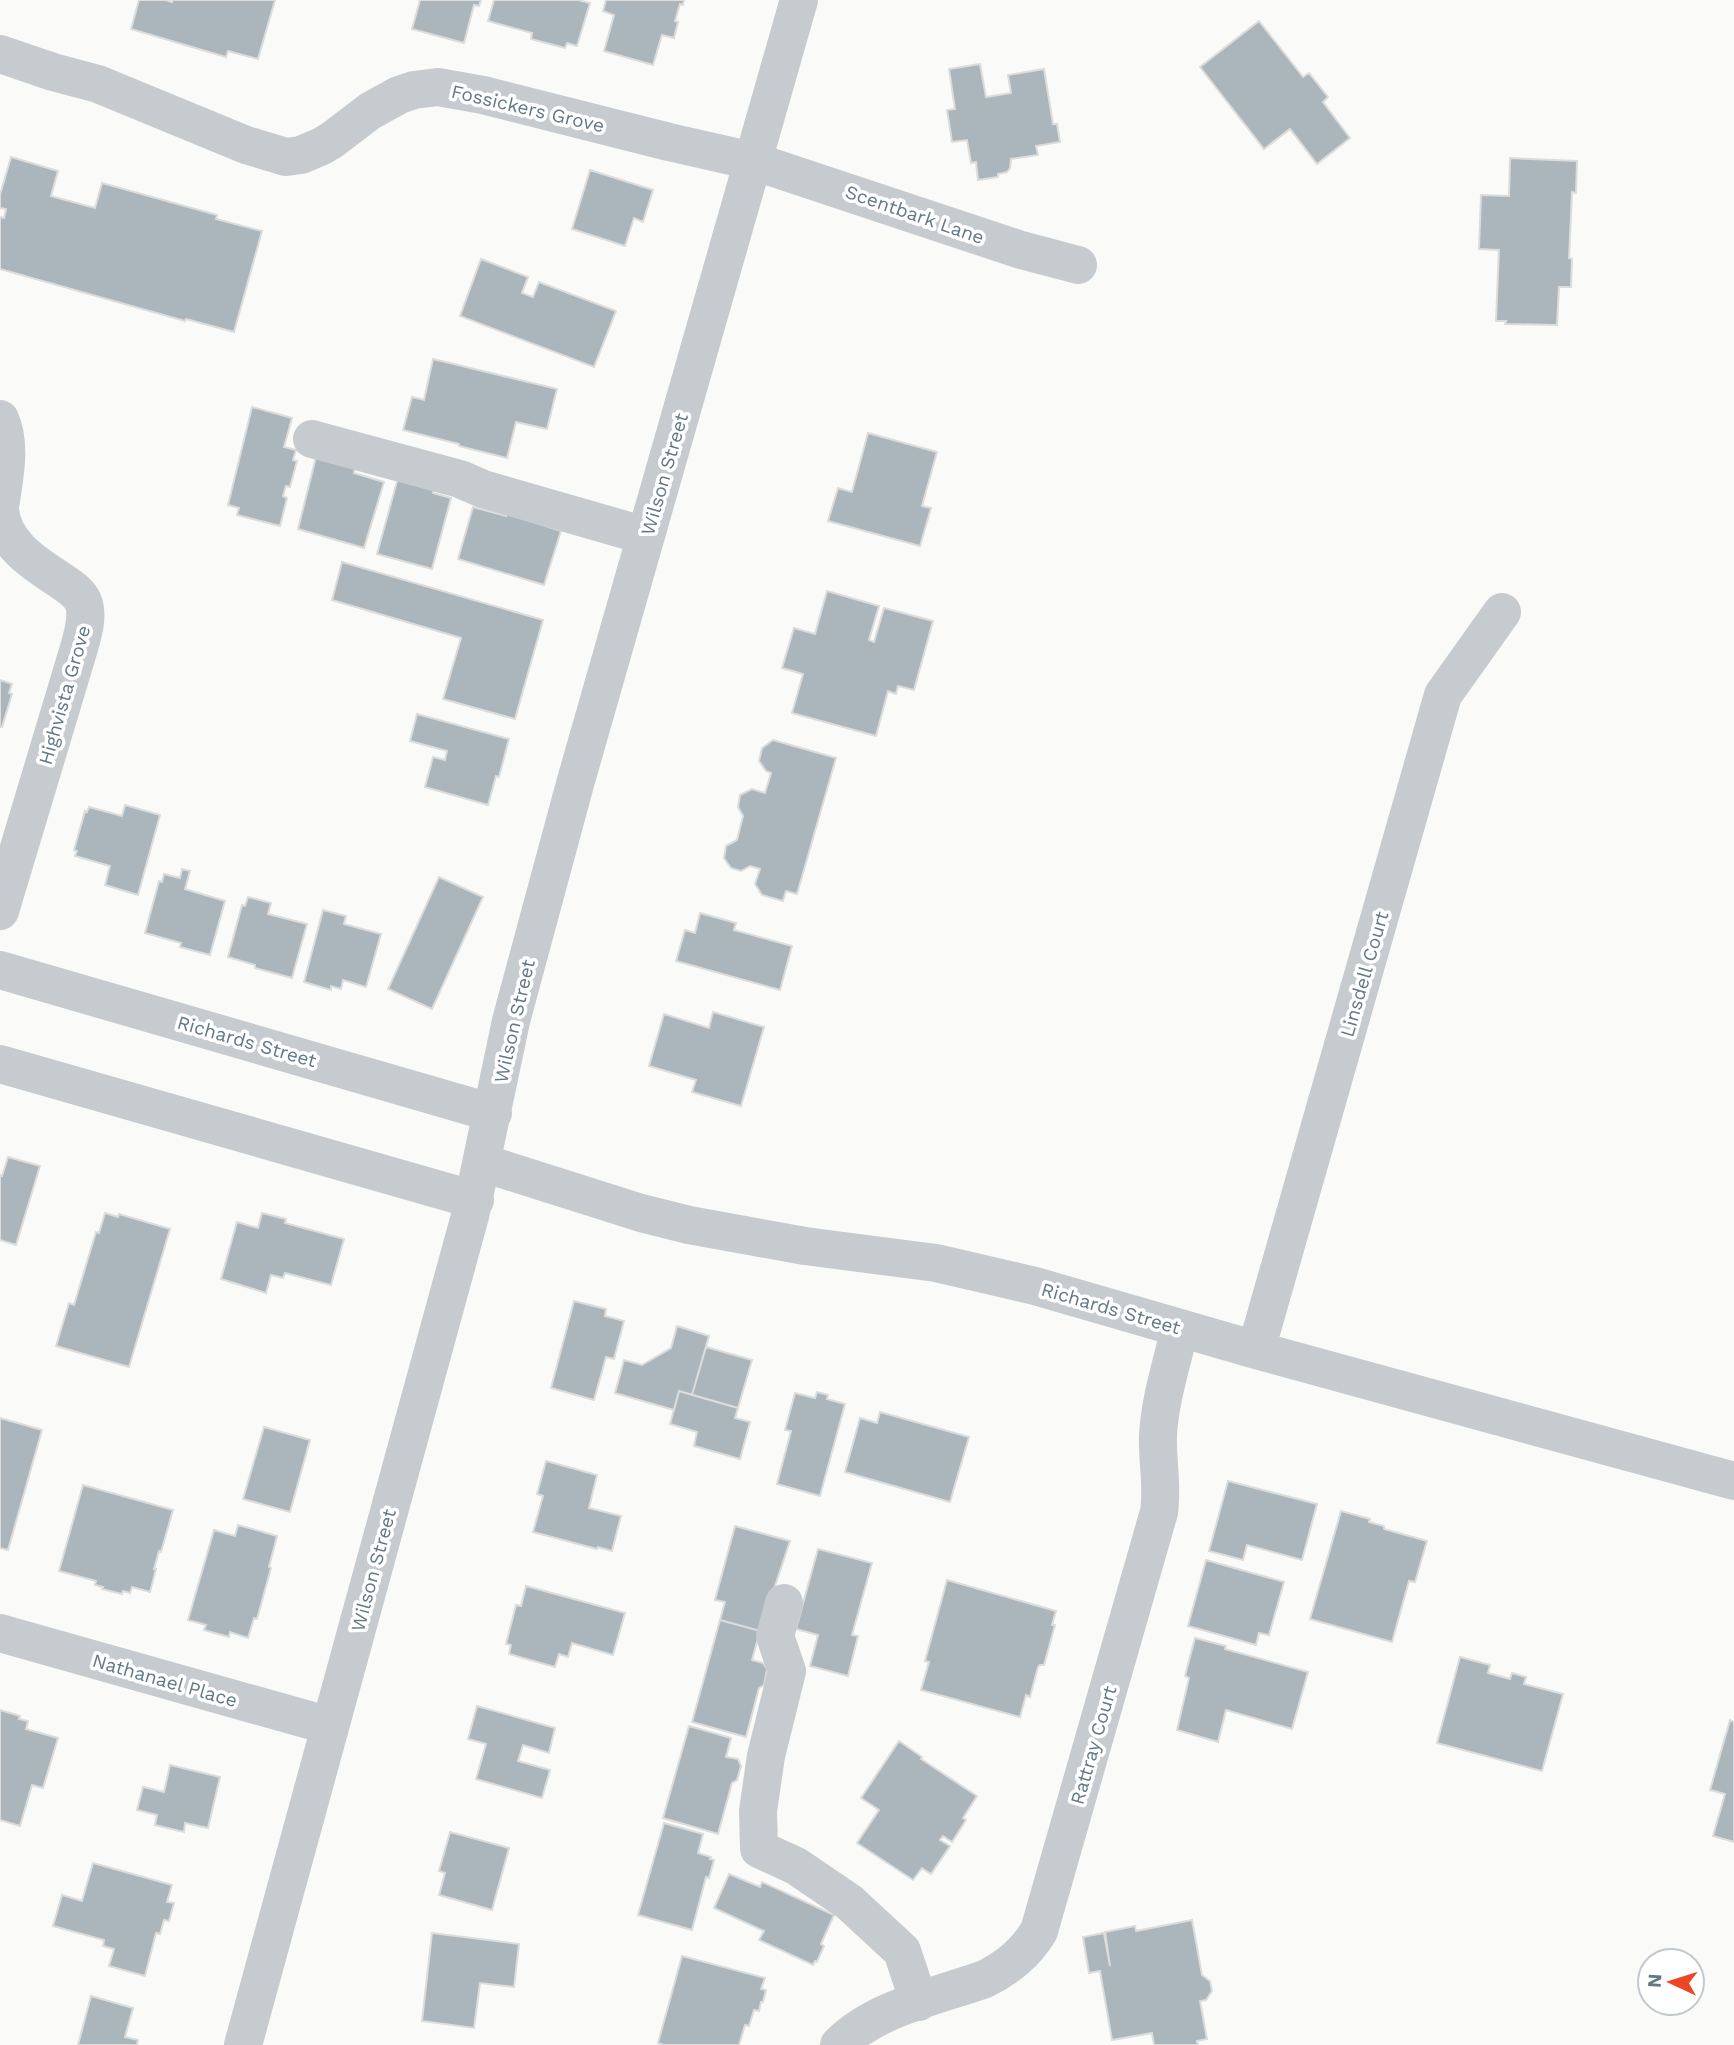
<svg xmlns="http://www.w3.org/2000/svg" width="1734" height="2045" viewBox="0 0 1734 2045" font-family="'Work Sans',sans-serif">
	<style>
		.building { fill: #abb6bc; stroke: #dcdcda; stroke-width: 2 }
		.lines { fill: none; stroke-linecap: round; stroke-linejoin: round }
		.minor { stroke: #c5cbce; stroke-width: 38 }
		.labels { text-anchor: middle; stroke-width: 7; stroke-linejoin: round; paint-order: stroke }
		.street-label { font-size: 19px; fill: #637885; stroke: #fff }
	</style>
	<rect width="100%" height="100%" fill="#fafaf8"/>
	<path class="building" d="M139,0H165L172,2L173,0H275L258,59L228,51L226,57L131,29Z
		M420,0H481L479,6L474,5L464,43L412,29Z
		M494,0H578L590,3L577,46L567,43L565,48L531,39L532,33L488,21Z
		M606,0H684L683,5L680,4L675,21L678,22L674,38L662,35L653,65L604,51L614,15L603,11Z
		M1259,21L1303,77L1309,73L1328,97L1323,102L1350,138L1317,164L1290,129L1264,149L1200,67Z
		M980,64L986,97L1011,93L1008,75L1044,69L1053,124H1057L1060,142L1036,146L1038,155L1011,159L1010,168L1007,172L998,174V177L978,180L976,162L971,163L967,140L952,142L947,110L955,109L949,69Z
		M11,157L58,171L51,196L95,208L102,183L217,215L216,219L262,231L234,332L186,319L185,321L0,269V217L4,218L6,209L0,208V195Z
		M1510,158L1577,161L1576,193L1572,192L1569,258L1572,259L1571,287H1559L1557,325L1505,324L1506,321H1496L1499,250L1479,249L1481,195L1509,196Z
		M590,170L653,190L643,222L634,218L625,246L572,229Z
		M481,259L528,277L522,293L533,297L539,282L616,311L594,367L460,316Z
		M433,359L557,389L547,429L516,422L507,458L459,446V444L403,430L412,397L424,400Z
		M252,407L292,418L284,447L296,450L293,460L297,461L290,487L286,486L283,496L287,498L280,526L237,515L239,508L228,505Z
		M868,433L937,452L922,506L931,508L920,546L828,521L838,488L852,492Z
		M317,453L355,468L354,473L384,482L364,548L298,529Z
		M399,474L434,489L433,493L451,498L432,569L377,554Z
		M473,507L506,516V513L561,531L544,585L458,559Z
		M342,562L543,620L515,719L443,699L461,638L332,600Z
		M827,591L879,606L869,640L874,642L884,608L933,621L914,690L898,686L896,694L888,691L876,736L792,713L803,674L782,668L794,628L815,634Z
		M0,680L12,684L9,693L12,694L2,727H0Z
		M417,714L509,739L499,777L496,776L488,805L425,787L433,757L445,760L447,751L410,741Z
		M773,740L836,758L797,894L786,891L783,901L762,895L755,884L760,869L750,866L741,871L731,868L724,858L726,846L737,840L743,816L738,807L740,795L752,789L765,793L771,773L766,771L759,761L762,748Z
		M125,805L160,815L138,895L105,885L110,866L75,856L77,851L74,850L85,811L87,812L89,807L122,816Z
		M182,869L190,871L185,889L225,901L210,955L180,947L181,943L145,933L159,881L162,882L164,874L180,878Z
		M439,877L483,897L432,1009L388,989Z
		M248,897L271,903L268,914L307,924L292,978L255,968V965L228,957L242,905L245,906Z
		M323,910L346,916L344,924L381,934L366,987L343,980L341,989L331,986V990L304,982Z
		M700,913L736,923L734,930L792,946L780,990L676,961L685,930L695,933Z
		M713,1012L764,1027L741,1106L692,1092L696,1080L649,1066L664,1014L709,1028Z
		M8,1157L40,1166L16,1245L0,1240V1175L2,1176Z
		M105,1213L118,1217L119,1214L170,1229L129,1367L56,1346L69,1303L74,1305L96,1232L99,1233Z
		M262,1213L286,1219L285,1223L344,1239L331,1285L285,1273L283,1278L271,1275L266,1293L221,1279L237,1222L258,1228Z
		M574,1301L606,1309L605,1316L624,1321L614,1359L606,1357L594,1400L551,1388Z
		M677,1326L709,1336L692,1395L679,1391L674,1410L615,1393L624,1360L642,1365L671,1348Z
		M706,1347L752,1360L738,1408L692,1395Z
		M679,1391L738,1408L735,1418L750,1422L740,1459L694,1446L697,1432L670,1424Z
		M817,1392L828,1395L827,1399L845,1404L820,1496L777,1484L791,1431L785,1430L795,1393L815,1398Z
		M880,1412L969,1437L950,1502L845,1472L860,1418L877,1423Z
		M0,1418L42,1430L8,1550L0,1548Z
		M264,1427L310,1440L290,1512L243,1499Z
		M546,1461L597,1475L589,1508L621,1516L612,1551L598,1547L597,1549L533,1532L543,1496L537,1494Z
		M1228,1481L1317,1504L1302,1560L1247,1545L1243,1560L1209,1551Z
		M83,1485L173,1510L161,1552L159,1551L154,1569H156L150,1592L132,1587L130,1593L123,1591L122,1594L102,1589L103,1587L95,1585L96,1581L59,1571Z
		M1341,1511L1370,1519L1369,1522L1384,1526V1529L1427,1541L1415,1582L1409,1581L1392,1642L1310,1619Z
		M238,1525L277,1536L269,1567L271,1568L257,1619L254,1618L248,1638L230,1632L229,1637L204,1630L206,1625L188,1620L214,1530L235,1536Z
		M735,1526L790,1541L760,1631L720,1620L725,1602L715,1600Z
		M818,1549L872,1563L852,1635L858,1636L848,1676L810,1666L818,1635L796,1629Z
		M1206,1560L1284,1582L1269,1635L1259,1633L1256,1645L1188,1626Z
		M947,1580L1056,1611L1052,1625H1055L1044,1665H1040L1038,1667L1030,1697L1026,1695L1020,1717L921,1690L929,1662L925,1661Z
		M526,1586L625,1613L613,1655L572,1643L568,1657L559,1654L555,1667L509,1654L511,1645L506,1644L516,1605L521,1606Z
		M720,1620L760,1631L752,1660L763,1663L767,1669L764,1685L759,1688L746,1737L692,1722Z
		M1195,1638L1226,1646L1225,1649L1308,1672L1292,1729L1226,1710L1218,1742L1177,1730L1189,1678L1185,1676Z
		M1460,1657L1490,1665L1488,1673L1510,1679L1512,1673L1526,1677L1524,1684L1563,1694L1542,1771L1437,1743Z
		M477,1706L555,1728L549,1753L523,1745L518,1761L550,1770L542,1798L476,1779L486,1744L468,1739Z
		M0,1710L20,1716L19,1719L28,1721L26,1729L58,1738L43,1788L32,1785L20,1826L0,1820Z
		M1730,1720L1734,1722V1842L1713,1836L1725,1794L1710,1790Z
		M689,1726L731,1738L726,1757L738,1759L741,1766L737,1780L732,1783L718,1834L663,1818Z
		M899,1741L922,1757L921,1759L977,1796L963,1818L966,1820L952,1842L943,1836L940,1840L950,1846L931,1874L922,1868L913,1880L857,1843L879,1810L861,1798Z
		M170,1765L220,1777L208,1828L185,1823L184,1832L155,1825L157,1815L137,1810L143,1787L164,1792Z
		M664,1823L703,1834L698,1853L711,1857L710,1859L714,1860L709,1878L706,1877L692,1930L638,1915Z
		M450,1832L509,1848L492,1910L439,1895L445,1873L439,1871Z
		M93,1863L172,1885L167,1902L174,1903L169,1921L164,1920L160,1934L156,1933L145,1976L109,1966L114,1949L103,1946L104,1940L53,1926L62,1895L82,1901Z
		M729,1874L760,1887L762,1882L834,1915L821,1944L824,1946L817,1962L815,1961L813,1965L759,1940L764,1931L714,1908Z
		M1192,1920L1202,1975L1210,1981L1212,1991L1206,2000L1200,2001L1207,2039L1197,2041L1198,2045H1154L1152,2033L1112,2040L1100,1971L1089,1973L1083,1937L1104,1933L1110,1966L1105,1932L1135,1926L1136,1931Z
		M432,1933L519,1944L514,1987L480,1983L474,2028L422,2021Z
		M682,1956L765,1978L761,1989L766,1990L763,2002H761L759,2011L754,2010L749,2026L745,2025L739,2045H664L658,2043Z
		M91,1996L133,2008L125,2037L138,2040L137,2045H78Z"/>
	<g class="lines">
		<path class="minor" d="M0,54L53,72L98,84L246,145L286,157L301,155L322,146L332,140L370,111L399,95L414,90L438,87L483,95L669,142L753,161L1018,249L1078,265
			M0,419C12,446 4,478 0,507
			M312,439L460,479L483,489L646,536
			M0,508C1,541 32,562 57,578C67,585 80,592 84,604C88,618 83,634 79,648L0,911
			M0,970L493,1113
			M0,1064L475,1200
			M483,1163L641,1213L689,1225L805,1246L936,1263L1035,1286L1256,1350L1734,1481
			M1256,1350L1443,695L1502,612
			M784,1603L775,1636L787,1671L766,1756L758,1811L759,1849L796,1866L849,1902L902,1951L919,2002
			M0,1633L330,1726
			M243,2045L470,1216L511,1021L575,784L799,0
			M839,2045C875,2008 937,1996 985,1979C1008,1967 1025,1954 1039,1931L1159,1512C1163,1486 1157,1461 1158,1435C1160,1399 1172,1363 1180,1328"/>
	</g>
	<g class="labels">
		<g class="street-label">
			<text transform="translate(528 108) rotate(13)" y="7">Fossickers Grove</text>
			<text transform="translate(915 214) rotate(19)" y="7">Scentbark Lane</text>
			<text transform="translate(664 474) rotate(-74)" y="7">Wilson Street</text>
			<text transform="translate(64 695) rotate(-74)" y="7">Highvista Grove</text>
			<text transform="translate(1364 974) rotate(-74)" y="7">Linsdell Court</text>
			<text transform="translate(514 1021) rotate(-77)" y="7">Wilson Street</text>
			<text transform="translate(247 1041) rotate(16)" y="7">Richards Street</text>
			<text transform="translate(1111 1308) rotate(16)" y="7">Richards Street</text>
			<text transform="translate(373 1570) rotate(-75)" y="7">Wilson Street</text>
			<text transform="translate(165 1680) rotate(16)" y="7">Nathanael Place</text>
			<text transform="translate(1093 1745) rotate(-74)" y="7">Rattray Court</text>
		</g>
	</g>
	<g transform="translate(1671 1982) rotate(274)"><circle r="33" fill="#ffffff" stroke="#c1c9ce" stroke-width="2"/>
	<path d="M0-5L12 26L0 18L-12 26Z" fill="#ed4624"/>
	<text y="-10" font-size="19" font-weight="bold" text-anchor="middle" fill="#637885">N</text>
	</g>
</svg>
